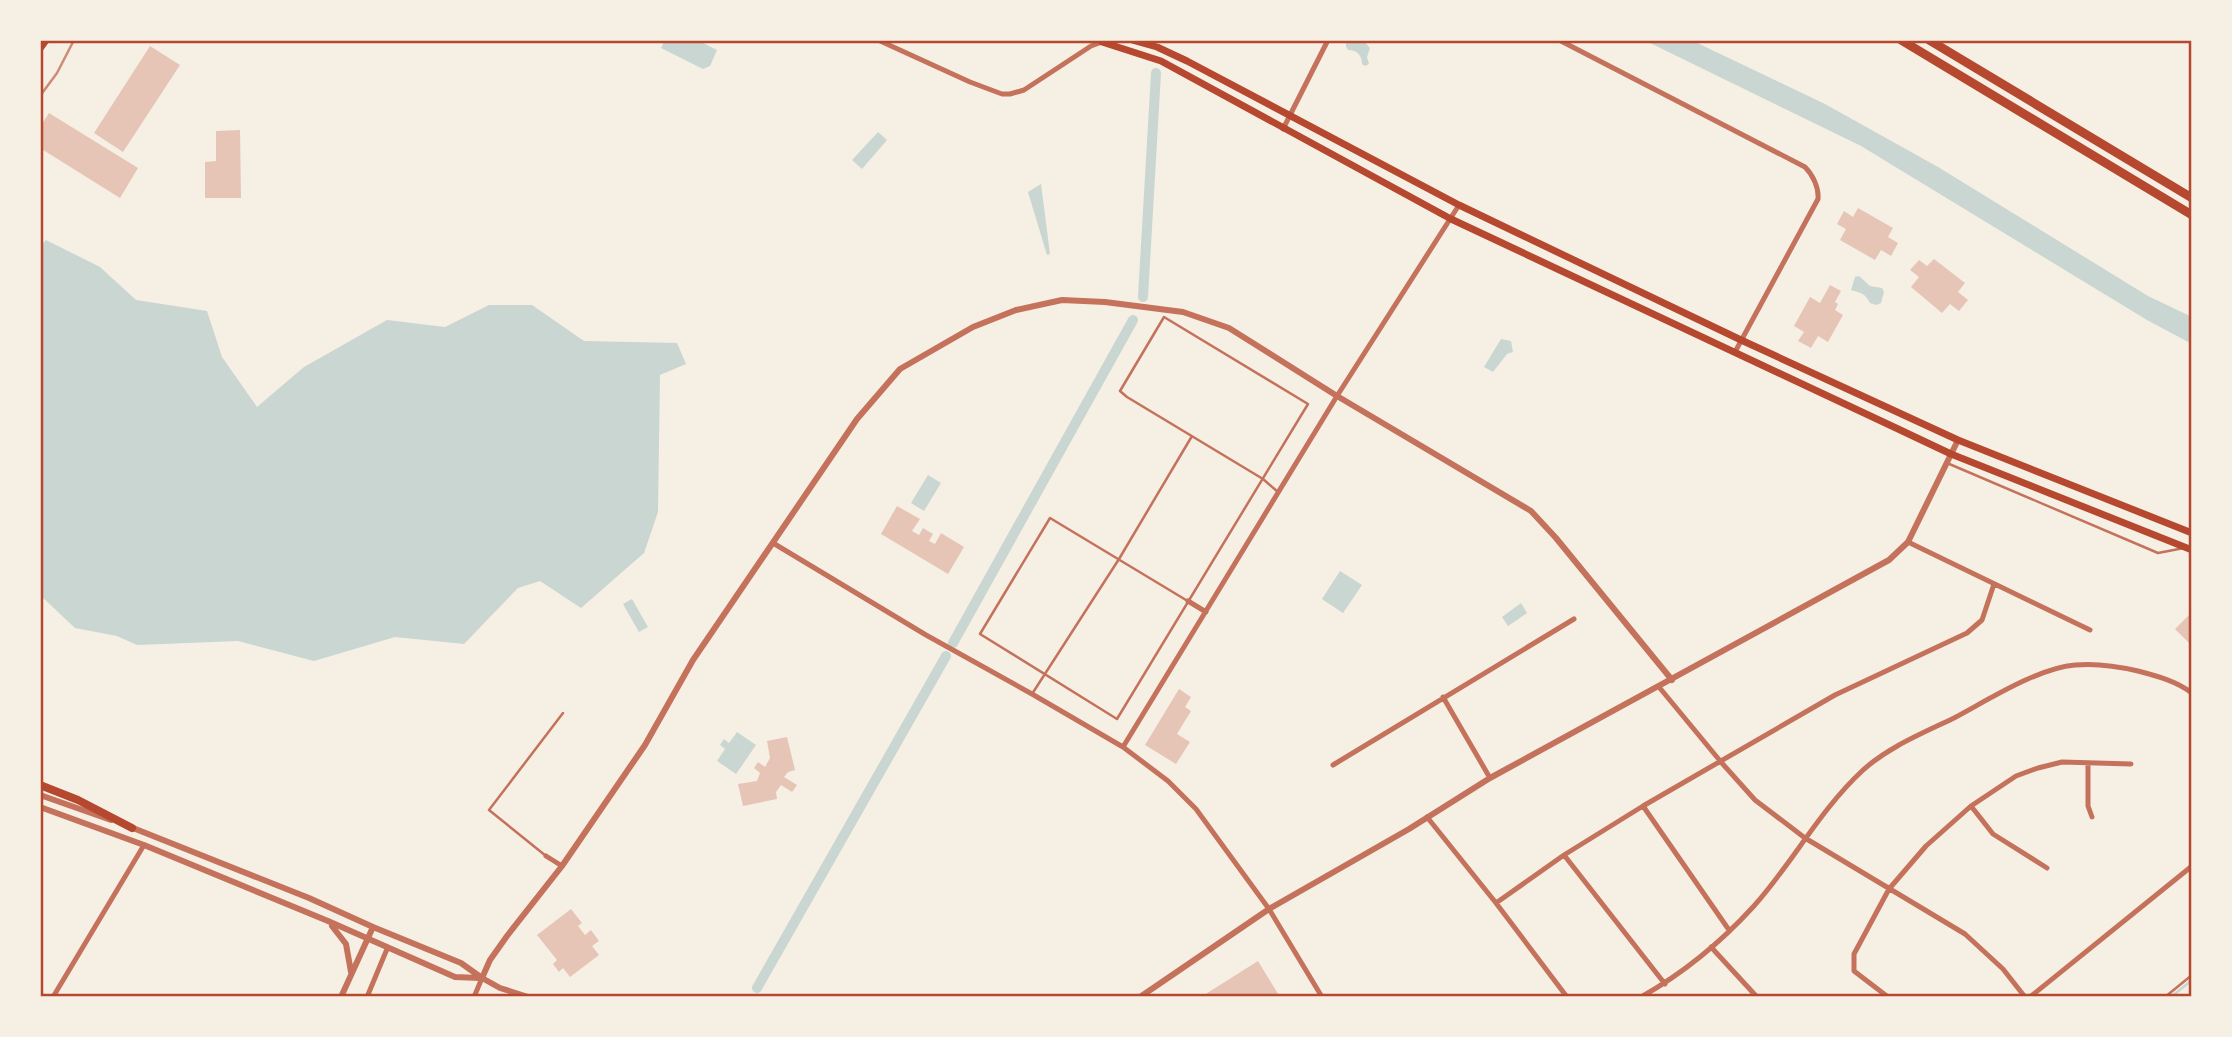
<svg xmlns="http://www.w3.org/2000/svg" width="2232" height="1037" viewBox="0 0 2232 1037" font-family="'DM Sans',sans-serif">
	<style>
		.water { fill: #c9d6d2 }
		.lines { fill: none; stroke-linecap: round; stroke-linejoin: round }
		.stream { stroke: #c9d6d2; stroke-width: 2.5 }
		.canal { stroke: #c9d6d2; stroke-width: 10 }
		.building { fill: #e6c5b7 }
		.service { stroke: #c5725c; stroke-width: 2.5 }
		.minor { stroke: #c5725c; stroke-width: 5 }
		.tertiary { stroke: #c5725c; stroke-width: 6 }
		.secondary { stroke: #b5482f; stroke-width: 7 }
		.trunk { stroke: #b5482f; stroke-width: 8 }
		.motorway { stroke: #b5482f; stroke-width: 9 }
		.rail { stroke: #cf8b77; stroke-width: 2.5 }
		.neatline { fill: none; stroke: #b5482f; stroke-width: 2.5 }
	</style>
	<rect width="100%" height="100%" fill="#f6efe4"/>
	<path class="water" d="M665,40H697L717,50L710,66L703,69L661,48Z
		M1363,40L1370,48L1367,57L1369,64L1365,66L1362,64C1362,55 1357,50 1348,50L1346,46V43Z
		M1644,40H1691L1825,104L1938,167L2148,296L2192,317V344L2147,320L1861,146Z
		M878,132L887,140L862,169L852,160Z
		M1041,184L1050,254L1047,255L1028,192Z
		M46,240L100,267L136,300L207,311L222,357L257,407L304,367L387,320L445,327L489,305H532L584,341L677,343L686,364L660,375L658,512L644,553L581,608L540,581L518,588L464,644L395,637L314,661L238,641L137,645L117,636L75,628L40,595V247Z
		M1859,276L1870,286L1882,288L1884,292L1881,303L1876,305L1870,303C1865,293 1861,293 1851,290L1855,277Z
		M1501,339L1511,341L1513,352L1507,354L1493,372L1484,367Z
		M928,475L941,483L924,511L911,503Z
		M1340,571L1362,585L1343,613L1322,599Z
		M632,599L648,627L639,632L623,604Z
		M1521,603L1527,613L1508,626L1502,617Z
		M737,732L756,745L736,774L717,761L725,749L720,745L724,739L729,743Z"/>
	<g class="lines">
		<path class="stream" d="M2171,997L2192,980"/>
		<path class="canal" d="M1143,297L1156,73
			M953,643L1133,320
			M757,988L946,656"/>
	</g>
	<path class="building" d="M150,46L180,65L123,152L94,133Z
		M49,113L138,168L120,198L40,148V127Z
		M240,130L241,198H205V162L216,161V131Z
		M1858,208L1893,228L1888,237L1898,243L1891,256L1881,250L1875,260L1840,240L1846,229L1837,224L1844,211L1853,217Z
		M1934,259L1965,283L1958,292L1968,300L1959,311L1950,304L1942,313L1911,287L1919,277L1910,270L1919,260L1927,266Z
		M1830,285L1841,291L1835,302L1838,304L1835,310L1843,315L1828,342L1818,336L1811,348L1798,341L1804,332L1794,326L1810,297L1820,303Z
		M897,506L920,519L912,531L919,535L923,528L933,534L929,541L935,544L941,533L964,547L948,574L881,534Z
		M2192,612V646L2175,629Z
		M1179,689L1191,697L1185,707L1191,711L1177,734L1190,742L1176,764L1145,745Z
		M787,737L795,770L788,772L784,777L797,785L792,792L781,785L776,792L777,799L743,806L738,784L757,781L760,773L754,768L758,762L765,767L770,758L767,741Z
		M571,909L582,923L578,926L585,935L591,930L599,941L592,946L599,955L570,977L563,968L559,972L553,964L557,960L537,935Z
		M1258,961L1280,997H1201Z"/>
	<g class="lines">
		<path class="service" d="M1947,463L2158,553L2184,548
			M1186,600L1050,518L980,634L1117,719L1308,404L1164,317L1120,391L1127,397L1263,479L1278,492
			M1032,694L1119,559L1192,436
			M546,856L489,810L563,713
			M2165,997L2192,975"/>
		<path class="minor" d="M878,40L970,82L1002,94H1010L1024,90L1091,46L1102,42
			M1559,40L1805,167C1813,175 1819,188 1818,199L1735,352
			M1283,129L1328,40
			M1908,542L2090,630
			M773,543L926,635L1032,694L1123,747L1168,781L1196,809L1269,909L1322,997
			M1188,601L1206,612
			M1659,687L1721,762L1755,800L1805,838L1965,934L2003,969L2025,997
			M1443,697L1490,778
			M1123,747L1337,396L1459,205
			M2088,763V806L2092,817
			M1333,765L1574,619
			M1643,806L1729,930
			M1971,806L1993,834L2047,868
			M1427,817L1496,903L1567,997
			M1564,855L1665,984
			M546,856L562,866
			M1496,903L1564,855L1643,806L1835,695L1967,633L1982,620L1994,584
			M1711,947L1757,997
			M53,997L144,845
			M367,997L387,949
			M474,997L482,978
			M1641,997C1682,974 1721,942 1753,907C1792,864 1819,811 1862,771C1888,747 1923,733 1954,718C1988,700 2038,668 2075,665C2096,663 2117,666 2138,671C2157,676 2176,681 2192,693
			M1888,997L1854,971V954L1889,889L1926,846L1971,806L2016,776L2038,768L2062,762L2131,764
			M2030,997L2192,866"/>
		<path class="tertiary" d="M40,795L111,820
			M40,807L144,845L328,921L455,977L480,978
			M128,826L309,898L373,927L461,963L482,978L500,988L528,997
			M332,926L346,944L351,972
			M482,978L490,960L507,936L562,866L645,745L693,660L857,419L900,369L973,327L1016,310L1062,300L1105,302L1183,312L1229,328L1337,396L1531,511L1556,538L1672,680
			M341,997L373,927
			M1140,997L1269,909L1409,829L1490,778L1889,560L1908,542L1958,440"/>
		<path class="secondary" d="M1132,40L1157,47L1187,61L1459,205L1741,340L1958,440L2192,533
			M1102,42L1161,61L1451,219L1896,428L1951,454L2192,550"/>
		<path class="trunk" d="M40,785L78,800L132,828"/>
		<path class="motorway" d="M1901,40L2192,215
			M1929,40L2192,198
			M40,47L45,40"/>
		<path class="rail" d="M40,96L57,73L74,40"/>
	</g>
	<rect width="2232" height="1037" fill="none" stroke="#f6efe4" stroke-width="84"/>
	<rect x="42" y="42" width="2148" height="953" class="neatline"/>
</svg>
